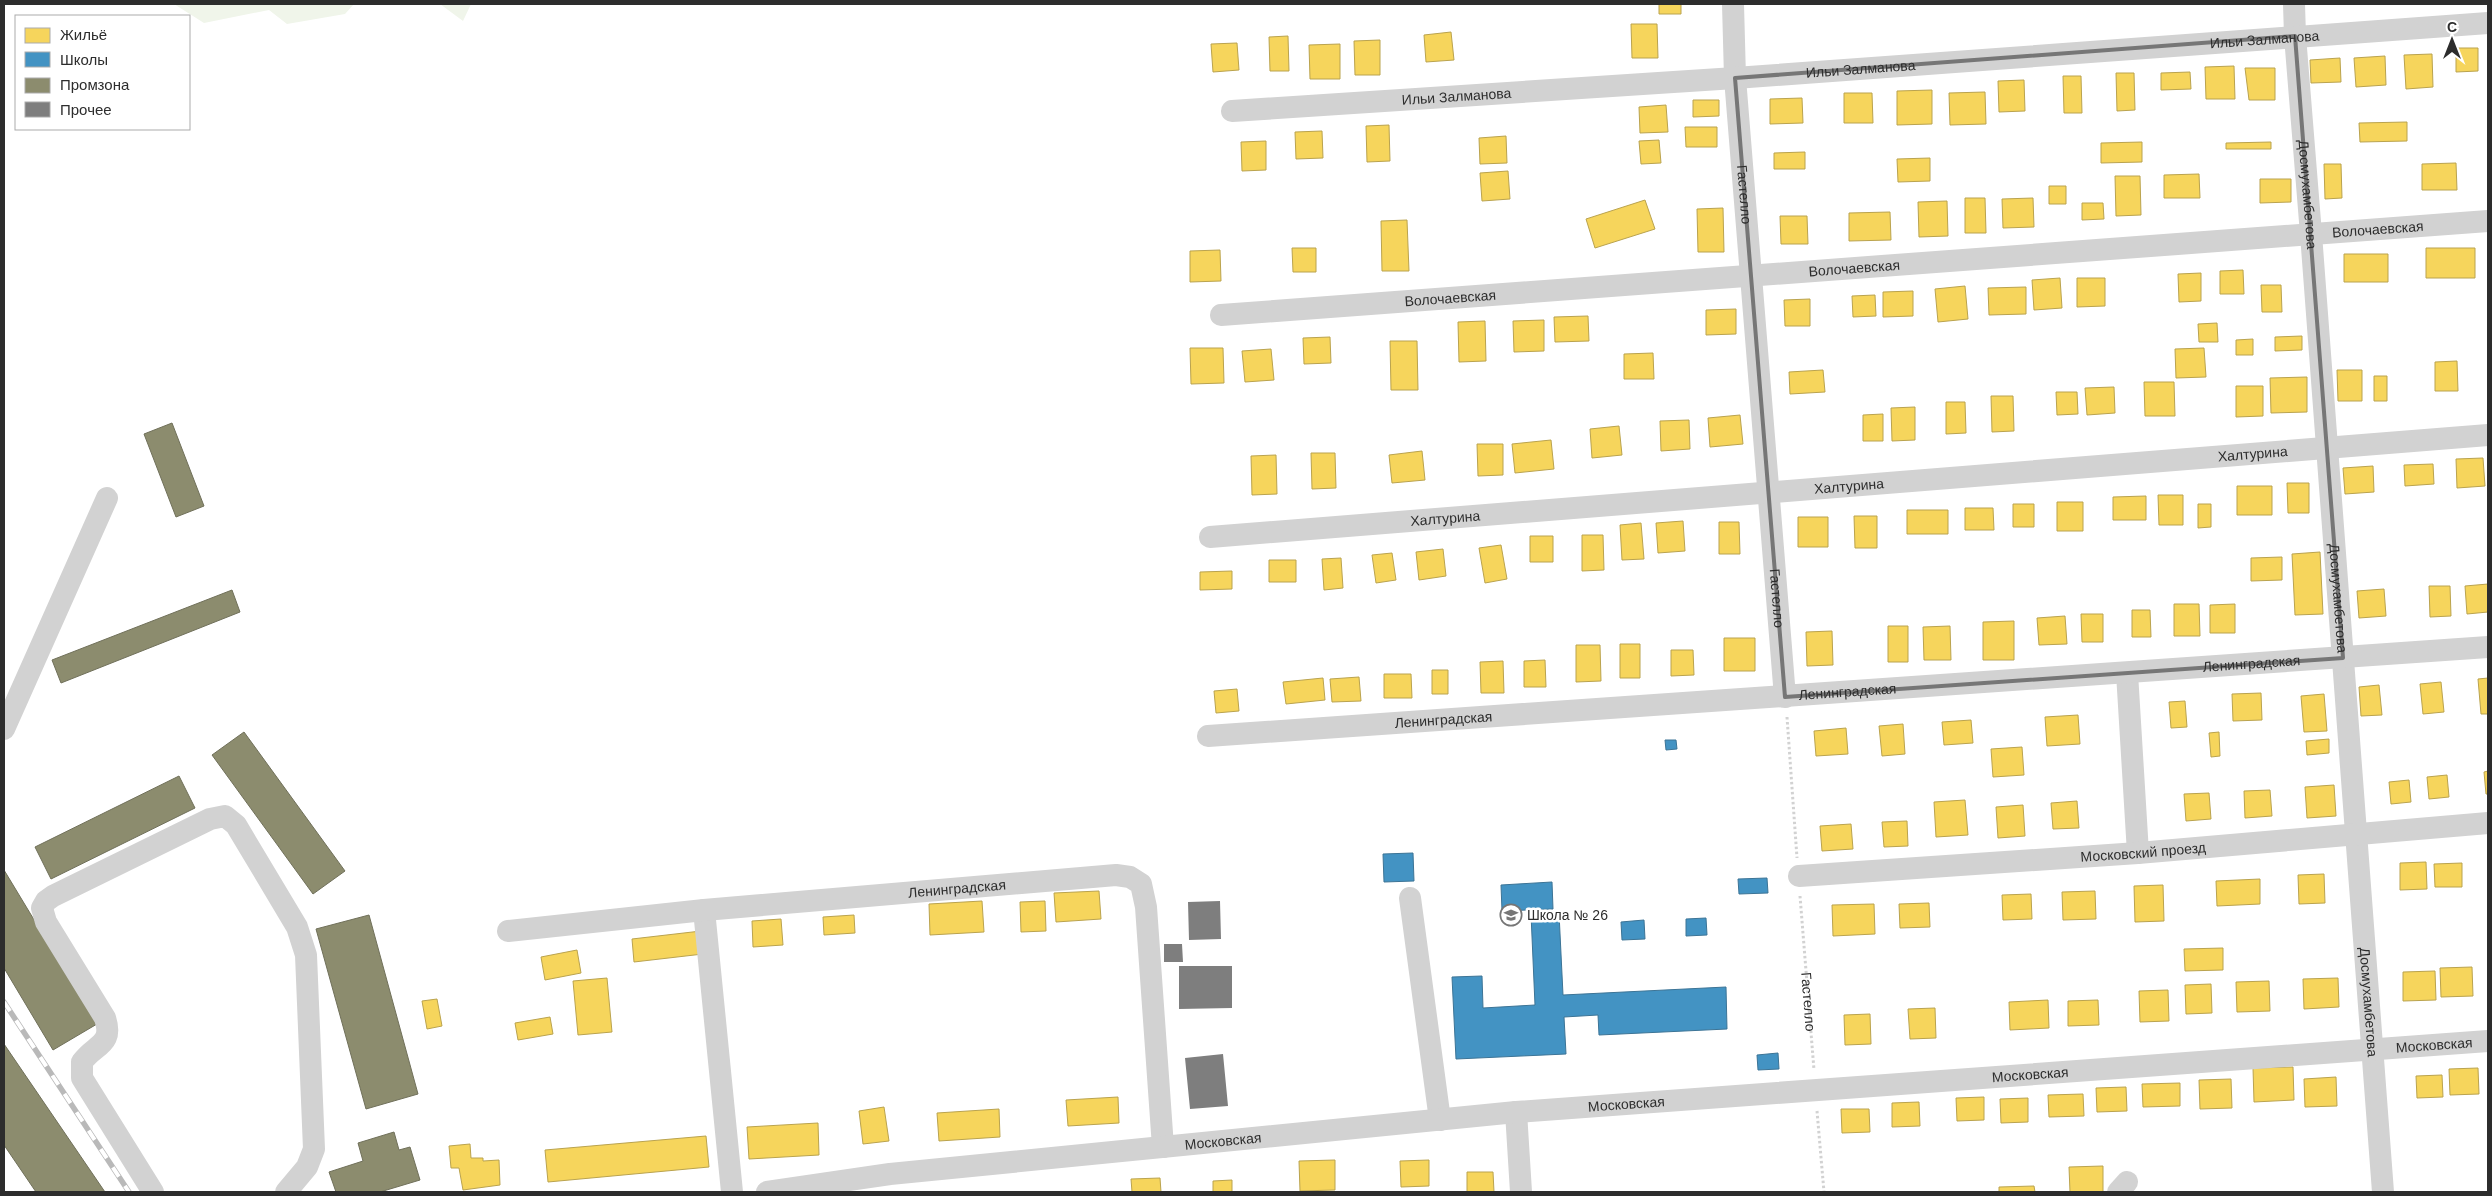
<svg xmlns="http://www.w3.org/2000/svg" width="2492" height="1196" viewBox="0 0 2492 1196" font-family="Helvetica,sans-serif">
	<style>
		.green { fill: #f0f5ea }
		.homes { fill: #f6d55c; stroke: #baa34e }
		.schools { fill: #4393c3; stroke: #3c7496 }
		.industry { fill: #8c8c6e; stroke: #70705a }
		.building { fill: #7e7e7e }
		.lines { fill: none; stroke-linecap: round; stroke-linejoin: round }
		.path { stroke: #d2d2d2; stroke-width: 3; stroke-dasharray: 2.5 2.5; stroke-linecap: butt }
		.minor { stroke: #d2d2d2; stroke-width: 22 }
		.rail-casing { stroke: #b9b9b9; stroke-width: 5.5 }
		.rail { stroke: #fff; stroke-width: 4; stroke-dasharray: 11; stroke-linecap: butt }
		.marked { fill: none; stroke: #767676; stroke-width: 4; stroke-linejoin: round }
		.labels { text-anchor: middle; stroke-width: 5; stroke-linejoin: round; paint-order: stroke }
		.street-label { font-size: 14px; fill: #2d2d2d; stroke: #fff }
		.poi-label { font-size: 14px; fill: #2d2d2d; stroke: #fff; text-anchor: start }
	</style>
	<rect width="100%" height="100%" fill="#fff"/>
	<path class="green" d="M174,4H354L345,14L287,24L269,10L204,23Z
		M440,4H471L463,21Z"/>
	<path class="homes" d="M1659,4H1681V14H1659Z
		M1631,24H1657L1658,58H1632Z
		M1451,32L1454,60L1426,62L1424,35Z
		M1288,36L1289,71H1270L1269,37Z
		M1380,40V75H1355L1354,41Z
		M1237,43L1239,70L1213,72L1211,44Z
		M1340,44V79H1310L1309,45Z
		M2456,48H2478V71L2456,72Z
		M2432,54L2433,87L2406,89L2404,55Z
		M2385,56L2386,85L2356,87L2354,58Z
		M2340,58L2341,82L2311,83L2310,60Z
		M2234,66L2235,99H2206L2205,67Z
		M2245,68H2275V100H2249Z
		M2190,72L2191,89L2161,90V73Z
		M2116,73H2134L2135,110L2117,111Z
		M2063,76H2081L2082,113H2064Z
		M2024,80L2025,111L1999,112L1998,81Z
		M1932,90V124L1897,125V91Z
		M1985,92L1986,124L1950,125L1949,93Z
		M1844,93H1872L1873,123H1844Z
		M1802,98L1803,123L1770,124V99Z
		M1693,100H1719V116L1693,117Z
		M1666,105L1668,132L1640,133L1639,107Z
		M2407,122V141L2360,142L2359,123Z
		M1389,125L1390,161L1367,162L1366,126Z
		M1685,127H1717V147H1686Z
		M1322,131L1323,158L1296,159L1295,132Z
		M1506,136L1507,163L1480,164L1479,138Z
		M1659,140L1661,163L1641,164L1639,141Z
		M1266,141V170L1242,171L1241,142Z
		M2142,142V162L2101,163V143Z
		M2271,142V149H2226V143Z
		M1805,152V169H1774V153Z
		M1930,158V181L1898,182L1897,159Z
		M2456,163L2457,190H2422V164Z
		M2324,164H2341L2342,198L2325,199Z
		M1508,171L1510,199L1482,201L1480,173Z
		M2199,174L2200,198H2164V175Z
		M2115,176H2140L2141,215L2116,216Z
		M2260,179H2291V202L2260,203Z
		M2049,186H2066V204H2049Z
		M1965,198H1985L1986,233H1965Z
		M2033,198L2034,227L2003,228L2002,199Z
		M1645,200L1655,229L1595,248L1586,219Z
		M1947,201L1948,236L1919,237L1918,202Z
		M2082,203H2103L2104,219L2082,220Z
		M1723,208L1724,252H1698L1697,209Z
		M1890,212L1891,240L1849,241V213Z
		M1780,216H1807L1808,244H1781Z
		M1407,220L1409,271H1382L1381,221Z
		M1292,248H1316V272H1293Z
		M2426,248H2475V278H2426Z
		M1220,250L1221,281L1190,282V251Z
		M2344,254H2388V282H2344Z
		M2243,270L2244,294H2220V271Z
		M2201,273V301L2179,302L2178,274Z
		M2060,278L2062,308L2034,310L2032,280Z
		M2077,278H2105V306L2077,307Z
		M2261,285H2281L2282,312H2262Z
		M1965,286L1968,319L1938,322L1935,289Z
		M2026,287V314L1989,315L1988,288Z
		M1913,291V316L1883,317V292Z
		M1875,295L1876,316L1853,317L1852,296Z
		M1810,299V326H1785L1784,300Z
		M1736,309V334L1706,335V310Z
		M1588,316L1589,341L1555,342L1554,317Z
		M1544,320V351L1514,352L1513,321Z
		M1485,321L1486,361L1459,362L1458,322Z
		M2217,323L2218,342H2199L2198,324Z
		M2302,336V350L2275,351V337Z
		M1330,337L1331,363L1304,364L1303,338Z
		M2253,339V355H2236V340Z
		M1390,341H1417L1418,390H1391Z
		M1190,348H1223L1224,383L1191,384Z
		M2204,348L2206,377L2176,378L2175,349Z
		M1271,349L1274,380L1245,382L1242,351Z
		M1653,353L1654,379H1624V354Z
		M2457,361L2458,391H2435V362Z
		M1823,370L1825,392L1790,394L1789,372Z
		M2337,370H2362V401H2338Z
		M2374,376H2387V401H2374Z
		M2307,377V412L2271,413L2270,378Z
		M2144,382H2174L2175,416H2145Z
		M2236,386H2263V416L2236,417Z
		M2114,387L2115,413L2087,415L2085,388Z
		M2056,392H2077L2078,414L2057,415Z
		M1991,396H2013L2014,431L1992,432Z
		M1946,402H1965L1966,433L1946,434Z
		M1915,407V440L1892,441L1891,408Z
		M1883,414V441H1863V415Z
		M1740,415L1743,444L1710,447L1708,418Z
		M1689,420L1690,449L1661,451L1660,421Z
		M1619,426L1622,455L1592,458L1590,429Z
		M1551,440L1554,469L1515,473L1512,444Z
		M1477,444H1503V475L1478,476Z
		M1422,451L1425,480L1392,483L1389,455Z
		M1311,453H1335L1336,488L1312,489Z
		M1276,455L1277,494L1252,495L1251,456Z
		M2483,458L2485,486L2457,488L2456,459Z
		M2433,464L2434,484L2405,486L2404,465Z
		M2373,466L2374,492L2345,494L2343,468Z
		M2287,483H2309V513H2288Z
		M2237,486H2272V515H2237Z
		M2158,495H2183V525H2159Z
		M2146,496V520H2113V497Z
		M2057,502H2083V531H2057Z
		M2013,504H2034V527H2013Z
		M2198,504H2211V527L2198,528Z
		M1965,508H1993L1994,530H1965Z
		M1907,510H1948V534H1907Z
		M1854,516H1877V548H1855Z
		M1798,517H1828V547H1798Z
		M1683,521L1685,551L1658,553L1656,523Z
		M1719,522H1739L1740,554H1719Z
		M1641,523L1644,559L1622,560L1620,525Z
		M1582,535H1603L1604,570L1582,571Z
		M1530,536H1553V562H1530Z
		M1501,545L1507,579L1485,583L1479,548Z
		M1443,549L1446,576L1419,580L1416,552Z
		M2320,552L2323,614L2295,615L2292,554Z
		M1392,553L1396,580L1376,583L1372,555Z
		M2282,557V580L2251,581V558Z
		M1341,558L1343,588L1324,590L1322,559Z
		M1269,560H1296V582H1269Z
		M1232,571V589L1200,590V572Z
		M2488,584V612L2467,614L2465,586Z
		M2429,586H2450L2451,616L2430,617Z
		M2384,589L2386,616L2359,618L2357,591Z
		M2174,604H2199L2200,636H2174Z
		M2235,604V633H2210V605Z
		M2132,610H2150L2151,637H2132Z
		M2081,614H2103V642H2082Z
		M2065,616L2067,644L2039,645L2037,618Z
		M2014,621V660H1983V622Z
		M1888,626H1908V662H1888Z
		M1950,626L1951,660H1924L1923,627Z
		M1832,631L1833,665L1807,666L1806,632Z
		M1724,638H1755V671H1724Z
		M1620,644H1640V678H1620Z
		M1576,645H1600L1601,681L1576,682Z
		M1671,650H1693L1694,675L1671,676Z
		M1545,660L1546,687H1524V661Z
		M1503,661L1504,693H1481L1480,662Z
		M1432,670H1448V694H1432Z
		M1384,674H1411L1412,698H1384Z
		M1359,677L1361,701L1332,702L1330,679Z
		M1323,678L1325,700L1286,704L1283,682Z
		M2488,678V714H2481L2478,679Z
		M2441,682L2444,712L2423,714L2420,684Z
		M2379,685L2382,715L2361,716L2359,687Z
		M1237,689L1239,711L1216,713L1214,691Z
		M2261,693L2262,720L2233,721L2232,694Z
		M2324,694L2327,731L2304,732L2301,696Z
		M2185,701L2187,727L2171,728L2169,702Z
		M2078,715L2080,744L2047,746L2045,717Z
		M1971,720L1973,743L1944,745L1942,722Z
		M1903,724L1905,754L1882,756L1879,726Z
		M1846,728L1848,754L1816,756L1814,731Z
		M2219,732L2220,756L2211,757L2209,733Z
		M2329,739V753L2307,755L2306,741Z
		M2022,747L2024,775L1993,777L1991,749Z
		M2488,771V794H2486L2484,772Z
		M2447,775L2449,797L2429,799L2427,777Z
		M2409,780L2411,802L2391,804L2389,782Z
		M2334,785L2336,816L2307,818L2305,787Z
		M2270,790L2272,816L2245,818L2244,791Z
		M2209,793L2211,819L2186,821L2184,794Z
		M1965,800L1968,835L1936,837L1934,802Z
		M2077,801L2079,828L2053,829L2051,803Z
		M2023,805L2025,836L1998,838L1996,807Z
		M1907,821L1908,846L1884,847L1882,822Z
		M1851,824L1853,849L1822,851L1820,826Z
		M2426,862L2427,889L2400,890V863Z
		M2462,863V887H2435L2434,864Z
		M2324,874L2325,903L2299,904L2298,875Z
		M2260,879V904L2217,906L2216,881Z
		M2163,885L2164,921L2135,922L2134,886Z
		M1099,891L1101,919L1056,922L1054,893Z
		M2095,891L2096,919L2063,920L2062,892Z
		M2031,894L2032,919L2003,920L2002,895Z
		M982,901L984,932L930,935L929,904Z
		M1045,901L1046,931L1021,932L1020,902Z
		M1929,903L1930,927L1900,928L1899,904Z
		M1874,904L1875,934L1833,936L1832,905Z
		M854,915L855,933L824,935L823,917Z
		M781,919L783,945L753,947L752,921Z
		M701,931L703,954L634,962L632,939Z
		M2223,948V970L2185,971L2184,949Z
		M577,950L581,973L545,980L541,957Z
		M2472,967L2473,996L2441,997L2440,968Z
		M2435,971L2436,1000L2403,1001V972Z
		M607,978L612,1032L578,1035L573,981Z
		M2338,978L2339,1007L2304,1009L2303,979Z
		M2269,981L2270,1011L2237,1012L2236,982Z
		M2211,984L2212,1013L2186,1014L2185,985Z
		M2168,990L2169,1021L2140,1022L2139,991Z
		M437,999L442,1026L427,1029L422,1001Z
		M2048,1000L2049,1028L2010,1030L2009,1002Z
		M2098,1000L2099,1025L2068,1026V1001Z
		M1935,1008L1936,1038L1910,1039L1908,1009Z
		M1870,1014L1871,1044L1845,1045L1844,1015Z
		M550,1017L553,1034L518,1040L515,1023Z
		M2293,1067L2294,1100L2254,1102L2253,1068Z
		M2478,1068L2479,1094L2450,1095L2449,1069Z
		M2442,1075L2443,1097L2417,1098L2416,1076Z
		M2336,1077L2337,1106L2305,1107L2304,1079Z
		M2231,1079L2232,1108L2200,1109L2199,1080Z
		M2180,1083V1106L2143,1107L2142,1084Z
		M2126,1087L2127,1111L2097,1112L2096,1088Z
		M2083,1094L2084,1116L2049,1117L2048,1095Z
		M1118,1097L1119,1123L1068,1126L1066,1100Z
		M1984,1097V1120L1957,1121L1956,1098Z
		M2028,1098V1122L2001,1123L2000,1099Z
		M1919,1102L1920,1126L1892,1127V1103Z
		M884,1107L889,1141L863,1144L859,1111Z
		M999,1109L1000,1137L939,1141L937,1113Z
		M1841,1109H1869L1870,1132L1842,1133Z
		M818,1123L819,1155L749,1159L747,1127Z
		M706,1136L709,1167L548,1182L545,1150Z
		M470,1144L471,1158H483V1161L499,1160L500,1185L463,1190L459,1168H451L449,1146Z
		M1335,1160V1190L1300,1191L1299,1161Z
		M1429,1160V1186L1401,1187L1400,1161Z
		M2103,1166V1192H2070L2069,1167Z
		M1467,1172H1493L1494,1192H1467Z
		M1160,1178L1161,1192H1132L1131,1179Z
		M1232,1180V1192H1213V1181Z
		M2034,1186L2035,1192H1999V1187Z"/>
	<path class="schools" d="M1665,740H1676L1677,749L1666,750Z
		M1413,853L1414,881L1384,882L1383,854Z
		M1767,878L1768,893L1739,894L1738,879Z
		M1552,882L1553,909L1502,911L1501,885Z
		M1559,913L1563,995L1726,987L1727,1029L1599,1035L1598,1015L1564,1017L1566,1054L1456,1059L1452,977L1482,976L1483,1008L1535,1005L1531,914Z
		M1706,918L1707,935L1686,936V919Z
		M1644,920L1645,939L1622,940L1621,922Z
		M1778,1053L1779,1069L1758,1070L1757,1055Z"/>
	<path class="industry" d="M172,423L204,506L176,517L144,434Z
		M232,590L240,612L61,683L52,660Z
		M244,732L345,871L313,894L212,755Z
		M179,776L195,808L51,879L35,847Z
		M4,870L97,1024L53,1050L4,968Z
		M369,915L418,1094L366,1109L316,929Z
		M4,1044L105,1192H36L4,1145Z
		M394,1132L399,1150L410,1147L420,1180L380,1192H336L329,1172L363,1161L358,1143Z"/>
	<path class="building" d="M1220,901L1221,939L1189,940L1188,902Z
		M1164,944H1182L1183,962H1164Z
		M1179,966H1232V1008L1179,1009Z
		M1223,1054L1228,1106L1190,1109L1185,1058Z"/>
	<g class="lines">
		<g class="path">
			<path d="M1787,717L1797,858"/>
			<path id="s1" d="M1800,896L1814,1070"/>
			<path d="M1817,1111L1824,1192"/>
		</g>
		<g class="minor">
			<path id="s2" d="M1733,4L1735,78L1785,697"/>
			<path id="s3" d="M2294,4L2295,36L2311,234L2383,1192"/>
			<path id="s4" d="M1232,111L1735,78L2488,23"/>
			<path id="s5" d="M1221,315L2488,221"/>
			<path id="s6" d="M1210,537L2488,435"/>
			<path d="M2127,673L2138,853"/>
			<path d="M4,729L107,498"/>
			<path id="s7" d="M1208,736L2488,647"/>
			<path id="s8" d="M1799,876L2138,853L2488,823"/>
			<path d="M1410,898L1440,1120"/>
			<path d="M704,910L732,1192"/>
			<path id="s9" d="M508,931L704,910L1116,875L1130,877L1141,884L1146,907L1163,1147"/>
			<path d="M1516,1112L1521,1192"/>
			<path d="M153,1192L82,1078V1062C95,1044 114,1045 105,1018L46,922L42,908L46,901L53,896L210,819L225,816L236,825L297,927L306,955L314,1149L307,1167L286,1192"/>
			<path id="s10" d="M767,1192L890,1174L1516,1112L2488,1041"/>
			<path d="M2118,1192L2127,1182"/>
		</g>
		<g class="rail-casing">
			<path id="rail" d="M4,1002L129,1192"/>
		</g>
		<use href="#rail" class="rail"/>
	</g>
	<path class="marked" d="M2295,36L2343,658L1785,697L1735,78Z"/>
	<defs>
		<g id="school-ring" transform="scale(1.125)"><circle r="9.5" fill="#fff" stroke="#767676" stroke-width="1.5"/><path d="M0-5L7-2L0 1L-7-2ZM-4 1L0 2.5L4 1V4Q0 6-4 4Z" fill="#767676"/></g>
	</defs>
	<g fill-rule="evenodd">
		<use href="#school-ring" x="1511" y="915"/>
	</g>
	<g class="labels">
		<g class="street-label">
			<text dy="5" stroke="none"><textPath href="#s4" startOffset="1035">Ильи Залманова</textPath></text>
			<text dy="5" stroke="none"><textPath href="#s4" startOffset="630">Ильи Залманова</textPath></text>
			<text dy="5" stroke="none"><textPath href="#s4" startOffset="225">Ильи Залманова</textPath></text>
			<text dy="5" stroke="none"><textPath href="#s2" startOffset="191">Гастелло</textPath></text>
			<text dy="5" stroke="none"><textPath href="#s3" startOffset="191">Досмухамбетова</textPath></text>
			<text dy="5" stroke="none"><textPath href="#s5" startOffset="1160">Волочаевская</textPath></text>
			<text dy="5" stroke="none"><textPath href="#s5" startOffset="635">Волочаевская</textPath></text>
			<text dy="5" stroke="none"><textPath href="#s5" startOffset="230">Волочаевская</textPath></text>
			<text dy="5" stroke="none"><textPath href="#s6" startOffset="1046">Халтурина</textPath></text>
			<text dy="5" stroke="none"><textPath href="#s6" startOffset="641">Халтурина</textPath></text>
			<text dy="5" stroke="none"><textPath href="#s6" startOffset="236">Халтурина</textPath></text>
			<text dy="5" stroke="none"><textPath href="#s2" startOffset="596">Гастелло</textPath></text>
			<text dy="5" stroke="none"><textPath href="#s3" startOffset="596">Досмухамбетова</textPath></text>
			<text dy="5" stroke="none"><textPath href="#s7" startOffset="1046">Ленинградская</textPath></text>
			<text dy="5" stroke="none"><textPath href="#s7" startOffset="641">Ленинградская</textPath></text>
			<text dy="5" stroke="none"><textPath href="#s7" startOffset="236">Ленинградская</textPath></text>
			<text dy="5" stroke="none"><textPath href="#s8" startOffset="345">Московский проезд</textPath></text>
			<text dy="5" stroke="none"><textPath href="#s9" startOffset="451">Ленинградская</textPath></text>
			<text dy="5" stroke="none"><textPath href="#s1" startOffset="106">Гастелло</textPath></text>
			<text dy="5" stroke="none"><textPath href="#s3" startOffset="1001">Досмухамбетова</textPath></text>
			<text dy="5" stroke="none"><textPath href="#s10" startOffset="1674">Московская</textPath></text>
			<text dy="5" stroke="none"><textPath href="#s10" startOffset="1269">Московская</textPath></text>
			<text dy="5" stroke="none"><textPath href="#s10" startOffset="864">Московская</textPath></text>
			<text dy="5" stroke="none"><textPath href="#s10" startOffset="459">Московская</textPath></text>
		</g>
		<g class="poi-label">
			<text x="1527" y="920">Школа № 26</text>
		</g>
	</g>
	<rect width="2492" height="1196" fill="none" stroke="#2d2d2d" stroke-width="10"/>
	<rect x="15" y="15" width="175" height="115" fill="#ffffff" stroke="#ababab"/>
	<rect x="25" y="28" width="25" height="15" fill="#f6d55c" stroke="#ababab"/>
	<text x="60" y="40" font-size="15" fill="#2d2d2d">Жильё</text>
	<rect x="25" y="52" width="25" height="15" fill="#4393c3" stroke="#ababab"/>
	<text x="60" y="65" font-size="15" fill="#2d2d2d">Школы</text>
	<rect x="25" y="78" width="25" height="15" fill="#8c8c6e" stroke="#ababab"/>
	<text x="60" y="90" font-size="15" fill="#2d2d2d">Промзона</text>
	<rect x="25" y="102" width="25" height="15" fill="#7e7e7e" stroke="#ababab"/>
	<text x="60" y="115" font-size="15" fill="#2d2d2d">Прочее</text>
	<g transform="translate(2452 40)" stroke="#ffffff" stroke-width="4" paint-order="stroke">
	<path d="M0-4L9 19L0 12L-9 19Z" fill="#2d2d2d"/>
	<text y="-8" font-size="14" font-weight="bold" text-anchor="middle" fill="#2d2d2d">С</text>
	</g>
</svg>
